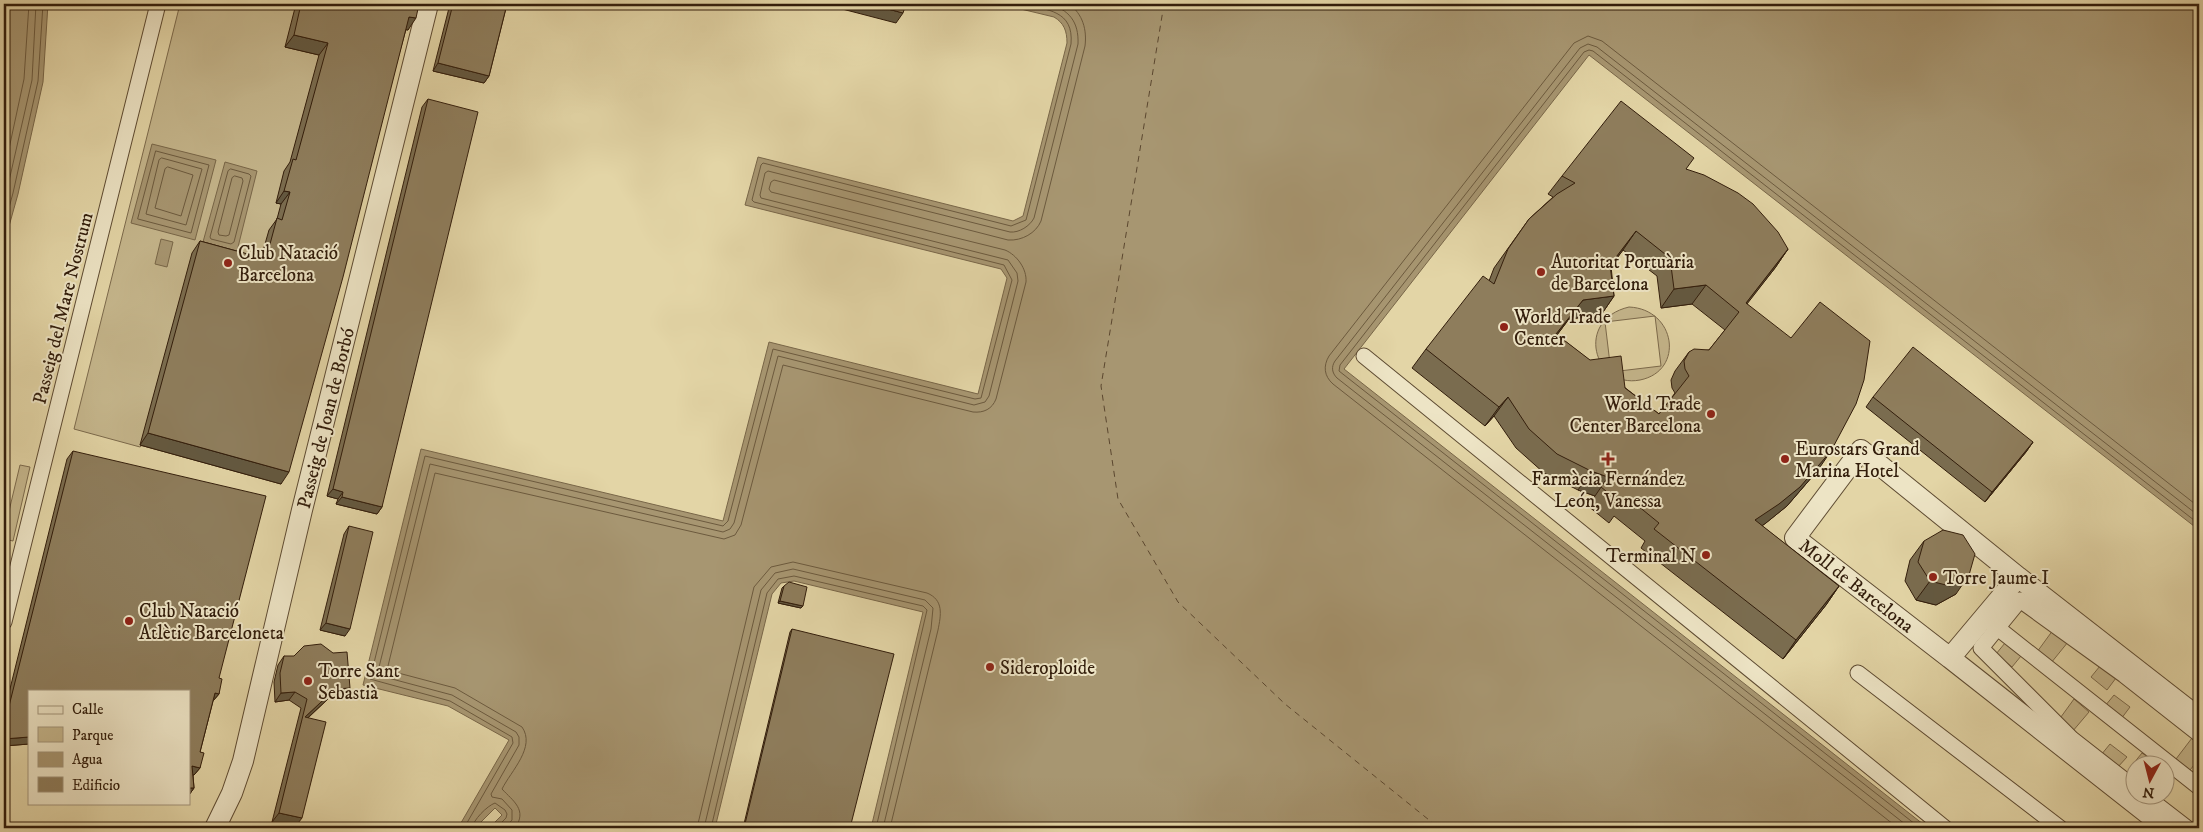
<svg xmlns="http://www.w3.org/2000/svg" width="2203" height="832" viewBox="0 0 2203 832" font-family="'IM FELL DW Pica',serif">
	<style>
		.green { fill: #c5b68c; stroke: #7c6a4c; fill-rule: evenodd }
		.water { fill: #a79671; stroke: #786648 }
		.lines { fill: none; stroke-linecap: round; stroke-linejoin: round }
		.shore { stroke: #6c5a3e; stroke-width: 1 }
		.ferry { stroke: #5b472f; stroke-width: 1; stroke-dasharray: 6 5; stroke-linecap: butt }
		.pedestrian-casing { stroke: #5e4b32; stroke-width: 17 }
		.minor-casing { stroke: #5e4b32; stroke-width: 22 }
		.pedestrian { stroke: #ede4c5; stroke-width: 15 }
		.minor { stroke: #ede4c5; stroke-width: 20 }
		.wall { fill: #7a6c4f; stroke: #321d0b; fill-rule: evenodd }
		.shaded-wall { fill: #635840; stroke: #321d0b }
		.building { fill: #8e7d5c; stroke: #321d0b; fill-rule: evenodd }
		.poi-dot { fill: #8f2418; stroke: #ede4c5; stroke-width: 2 }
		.labels { text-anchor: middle; stroke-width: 4; stroke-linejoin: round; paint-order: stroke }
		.poi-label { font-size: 19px; fill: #321d0b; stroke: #ede4c5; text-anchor: start }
		.street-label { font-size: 19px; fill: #321d0b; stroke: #ede4c5 }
	</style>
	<rect width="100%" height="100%" fill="#e3d5a6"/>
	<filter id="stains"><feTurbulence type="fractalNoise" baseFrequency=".004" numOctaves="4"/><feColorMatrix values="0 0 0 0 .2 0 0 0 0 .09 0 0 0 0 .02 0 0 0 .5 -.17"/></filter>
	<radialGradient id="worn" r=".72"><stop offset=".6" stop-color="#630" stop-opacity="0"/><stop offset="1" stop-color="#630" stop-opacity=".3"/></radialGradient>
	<path class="green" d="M180,4H413L408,30L401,29L335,286L140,447L74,429Z
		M1629,307C1676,309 1685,371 1640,380C1594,389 1574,320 1629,307ZM1655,316L1661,366L1611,372L1605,322Z
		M20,465L30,467L13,541L4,539V532Z
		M2053,630L2068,642L2051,663L2037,652Z
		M2005,643L2021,656L2012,667L1996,654Z
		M2100,666L2116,678L2107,690L2091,677Z
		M2114,695L2130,707L2121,719L2105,706Z
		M2074,699L2089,712L2072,732L2058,721Z
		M2192,738L2199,744V759L2190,770L2176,759Z
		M2110,744L2127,757L2117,768L2101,755Z
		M2142,753L2158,764L2135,766L2133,764Z"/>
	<path class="water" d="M4,4H48L43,82L18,194L4,244Z
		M1000,4H2199V530L1589,55L1344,369L1928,828H871L923,612L794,581L781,583L772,594L715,828H489L502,815L495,808L475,828H458L509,740L448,706L363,685L421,449L723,521L769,342L978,394L1007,278L1001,269L745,205L758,157L1013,221L1023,216L1067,43C1067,31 1064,23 1054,17Z
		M152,144L216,160L195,240L131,223Z
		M225,162L257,171L237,251L203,242Z
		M161,239L173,242L167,267L155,264Z"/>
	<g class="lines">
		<path class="shore" d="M156,151L209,165L191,233L138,219Z
			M162,158L202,169L186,225L146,214L159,160Z
			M168,167L193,175L181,216L155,208L165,169Z
			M231,169L249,174L251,176L234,242L231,244L211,239L210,237L228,171Z
			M4,172L24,79L29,4
			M235,176L242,178L243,181L229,235L226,236L219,235L218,232L232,178Z
			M4,203L32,80L36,4
			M4,226L13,193L38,81L43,4
			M464,828L513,743L512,737L450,701L370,679L425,456L723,526L728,521L773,349L975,399L981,398L1012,280L1004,265L754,202L752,200L761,165L763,163L1011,226L1026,220L1071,44C1074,10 1047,10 1022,4
			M472,828C473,820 487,806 495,803L505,810L507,814L506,818L496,828
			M505,828L512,820V810L502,799L492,797L491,794L519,745V737L516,732L452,695L377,675L430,464L723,532L730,529L734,523L778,356L974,405L985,402L989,396L1018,281L1017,273L1008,260L761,198L760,195L765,173L768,171L1010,232C1019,233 1030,226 1034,218L1078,44C1079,22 1069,9 1048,4
			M515,828C528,810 513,801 502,789C511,771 536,747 522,727L455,688L387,670L435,473L724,539L735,535L741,525L783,365L973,412C984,413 992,409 996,399L1026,282C1027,269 1017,255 1005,250L771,192L769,189L771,182L774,180L1008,240C1022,241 1036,233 1041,221L1085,46C1087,30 1083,14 1069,4
			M697,828L754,587L771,567L793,562L927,593C944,600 941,615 938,630L890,828
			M704,828L761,590L775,573L793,569L925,600L933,608L931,629L883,828
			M711,828L767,593L778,579L794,576L923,606L927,610L876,828
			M1898,828L1333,384C1324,376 1323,366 1329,356L1574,43L1588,36L1602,41L2199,507
			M1910,828L1337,378C1332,373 1331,367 1335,361L1580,48L1588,44L1597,47L2199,516
			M1920,828L1339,371L1340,365L1584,52L1589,50L1593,51L2199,524"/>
		<path class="ferry" d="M1164,4L1101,386L1118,499L1178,602L1285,704L1439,828"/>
		<g class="pedestrian-casing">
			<path id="pedestrian" d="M1364,356L1945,828
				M4,622L158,4
				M1990,622L2199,787
				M1858,673L2060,828
				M2136,789L2072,739L1981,648L2020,600L2124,675L2199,734
				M2143,794L2187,828"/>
		</g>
		<g class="minor-casing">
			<path id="minor" d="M1950,658L1795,538L1861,450L2018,577
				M215,828L232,793L243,761L302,510L428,4
				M2166,828L1950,658L2018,577L2199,718"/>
		</g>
		<use href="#pedestrian" class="pedestrian"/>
		<use href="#minor" class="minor"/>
	</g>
	<path class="wall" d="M296,4H419L408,30L406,29L281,484L140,445L192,253L200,241L261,258L269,230L277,219L281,204L276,203L284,171L290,162L319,55L285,47Z
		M450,4H507L489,76L484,83L433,71Z
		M428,99L382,507L377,514L336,504L338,499L327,496L422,107Z
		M1686,169L1788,249L1775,268L1747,303L1818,470L1787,506L1762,526L1839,586L1826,605L1783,659L1641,548L1645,541L1614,516L1609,523L1588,506L1595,496L1578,490L1544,473L1516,448L1494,416L1485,426L1412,368L1426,349L1489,281L1494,268L1529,219L1553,197L1548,194L1562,176ZM1623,250L1657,276L1661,308L1692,304L1725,330L1709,350L1689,352L1675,371L1671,380L1672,388L1675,393L1659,414L1557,335L1569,319L1601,315L1614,296L1611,266Z
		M1873,397L2033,442L2026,452L1985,502L1866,407Z
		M73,451L219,678V694L213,701L200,752V768L194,775H193L194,788L189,795V691H29V744L4,746V713L67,459Z
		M349,526L345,636L320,630L344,534Z
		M1924,541L1956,594L1936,605L1916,600L1905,581L1910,560Z
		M784,586L803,606L801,608L778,603L782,588Z
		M792,629L850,828H743L790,632Z
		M284,656L350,688L344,697L329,698L308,718L295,827L272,822L301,708L289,700L275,702L274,682L278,665Z"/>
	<path class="shaded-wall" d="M823,4H869L903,13L896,23Z
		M409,17L416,18L408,30L401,29Z
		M294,35L328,43L319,55L285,47Z
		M438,63L489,76L484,83L433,71Z
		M284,191L290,192L281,204L276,203Z
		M1636,231L1623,250L1597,284L1610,265Z
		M1788,249L1775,268L1733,322L1746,303Z
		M1706,285L1692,304L1661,308L1674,289Z
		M1614,296L1601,315L1569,319L1543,353L1556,334L1583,300Z
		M1508,397L1494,416L1485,426L1499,407Z
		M148,433L289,472L281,484L140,445Z
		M2033,442L2026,452L1985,502L1992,492Z
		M1831,451L1818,470L1787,506L1766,523L1742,539L1755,520Z
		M1591,471L1608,477L1595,496L1578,490Z
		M333,489L343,492L338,499L327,496Z
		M342,497L382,507L377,514L336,504Z
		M1969,575L1956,594L1936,605L1916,600L1930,581Z
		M1839,586L1826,605L1783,659L1796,640Z
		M780,601L803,606L801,608L778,603Z
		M326,623L350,629L345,636L320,630Z
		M350,688L344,697L329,698L301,724L305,717L335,689Z
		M295,692L289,700L275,702L281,693Z
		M215,693L219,694L213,701Z
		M29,737V744L4,746V739Z
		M192,766L200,768L194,775L189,774Z
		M189,788H194L189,795Z
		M279,813L302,818L295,827L272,822Z"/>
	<path class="building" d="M301,4H419L416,18L409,17L343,277L289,472L148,433L200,241L266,259L277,218L282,220L290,192L284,191L293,159L296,160L328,43L294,35Z
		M453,4H507L489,76L438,63Z
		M869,4H906L903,13Z
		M428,99L478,112L382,507L342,497L343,492L333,489Z
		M1621,101L1694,158L1686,169L1704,175L1738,193L1753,204L1778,232L1788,249L1746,303L1791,338L1820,302L1870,341L1864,380L1856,404L1831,451L1800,487L1779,504L1755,520L1839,586L1796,640L1654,529L1659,523L1627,497L1622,504L1601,487L1608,477L1591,471L1557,454L1529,429L1508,397L1499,407L1426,349L1483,276L1494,284L1508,249L1529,219L1557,194L1575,183L1562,176ZM1636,231L1670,258L1674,289L1706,285L1739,312L1709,350L1694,349L1689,352L1684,361L1685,369L1689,376L1659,414L1625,388L1621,356L1590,360L1556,334L1583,300L1614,296L1610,265Z
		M1913,347L2033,442L1992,492L1873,397Z
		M73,451L266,496L219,678L222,679L219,694L215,693L200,752L204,753L200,768L192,766L194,788H189V691H29V737L4,739V726Z
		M349,526L373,532L350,629L326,623Z
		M1943,530L1963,535L1975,554L1969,575L1950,586L1930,581L1918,562L1924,541Z
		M789,582L807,587L803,606L780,601L784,586Z
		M792,629L894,654L850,828H744Z
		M321,644L333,653L347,652L350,688L335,689L305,717L326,722L302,818L279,813L307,699L295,692L281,693L280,673L284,656H294L304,646Z"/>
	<g class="poi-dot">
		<circle cx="228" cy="263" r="5"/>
		<circle cx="1541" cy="272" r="5"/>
		<circle cx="1504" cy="327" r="5"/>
		<circle cx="1711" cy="414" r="5"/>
		<path d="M1605.5 451.5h5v5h5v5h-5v5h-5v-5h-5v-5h5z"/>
		<circle cx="1785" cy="459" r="5"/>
		<circle cx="1706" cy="555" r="5"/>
		<circle cx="1933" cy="577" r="5"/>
		<circle cx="129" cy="621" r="5"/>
		<circle cx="990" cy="667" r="5"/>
		<circle cx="308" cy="681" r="5"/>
	</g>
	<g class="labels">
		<g class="poi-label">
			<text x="238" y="259">Club Natació<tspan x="238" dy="22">Barcelona</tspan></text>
			<text x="1551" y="268">Autoritat Portuària<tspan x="1551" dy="22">de Barcelona</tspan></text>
			<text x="1514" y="323">World Trade<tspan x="1514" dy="22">Center</tspan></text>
			<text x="1701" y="410" text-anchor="end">World Trade<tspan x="1701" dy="22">Center Barcelona</tspan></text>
			<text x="1795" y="455">Eurostars Grand<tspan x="1795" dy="22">Marina Hotel</tspan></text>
			<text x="1608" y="485" text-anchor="middle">Farmàcia Fernández<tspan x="1608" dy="22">León, Vanessa</tspan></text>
			<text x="1696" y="562" text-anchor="end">Terminal N</text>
			<text x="1943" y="584">Torre Jaume I</text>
			<text x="139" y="617">Club Natació<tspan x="139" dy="22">Atlètic Barceloneta</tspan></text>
			<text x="1000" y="674">Sideroploide</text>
			<text x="318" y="677">Torre Sant<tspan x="318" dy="22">Sebastià</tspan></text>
		</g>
		<g class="street-label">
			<text transform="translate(62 308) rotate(-76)" y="7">Passeig del Mare Nostrum</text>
			<text transform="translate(325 418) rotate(-76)" y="7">Passeig de Joan de Borbó</text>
			<text transform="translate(1857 585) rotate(38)" y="7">Moll de Barcelona</text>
		</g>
	</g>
	<rect width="2203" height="832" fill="none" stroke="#e3d5a6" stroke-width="20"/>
	<rect x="5" y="5" width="2193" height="822" fill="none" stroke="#321d0b" stroke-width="2.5"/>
	<rect x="10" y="10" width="2183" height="812" fill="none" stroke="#321d0b"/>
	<rect x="28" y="690" width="162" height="115" fill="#ede4c5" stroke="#a2947b"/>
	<rect x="38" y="706" width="25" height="8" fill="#ede4c5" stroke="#a2947b"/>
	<text x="72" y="714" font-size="15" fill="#321d0b">Calle</text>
	<rect x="38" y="727" width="25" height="15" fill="#c5b68c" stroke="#a2947b"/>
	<text x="72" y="740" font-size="15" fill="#321d0b">Parque</text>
	<rect x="38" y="752" width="25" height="15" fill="#a79671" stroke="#a2947b"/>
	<text x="72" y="764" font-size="15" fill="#321d0b">Agua</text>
	<rect x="38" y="777" width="25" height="15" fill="#8e7d5c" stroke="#a2947b"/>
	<text x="72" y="790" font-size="15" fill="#321d0b">Edificio</text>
	<g transform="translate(2150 780) rotate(187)"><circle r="24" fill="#ede4c5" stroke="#a2947b"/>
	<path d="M0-4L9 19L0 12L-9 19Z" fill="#8f2418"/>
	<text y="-8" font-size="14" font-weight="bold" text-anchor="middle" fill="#321d0b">N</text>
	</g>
	<rect width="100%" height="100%" filter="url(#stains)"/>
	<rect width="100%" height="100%" fill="url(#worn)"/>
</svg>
